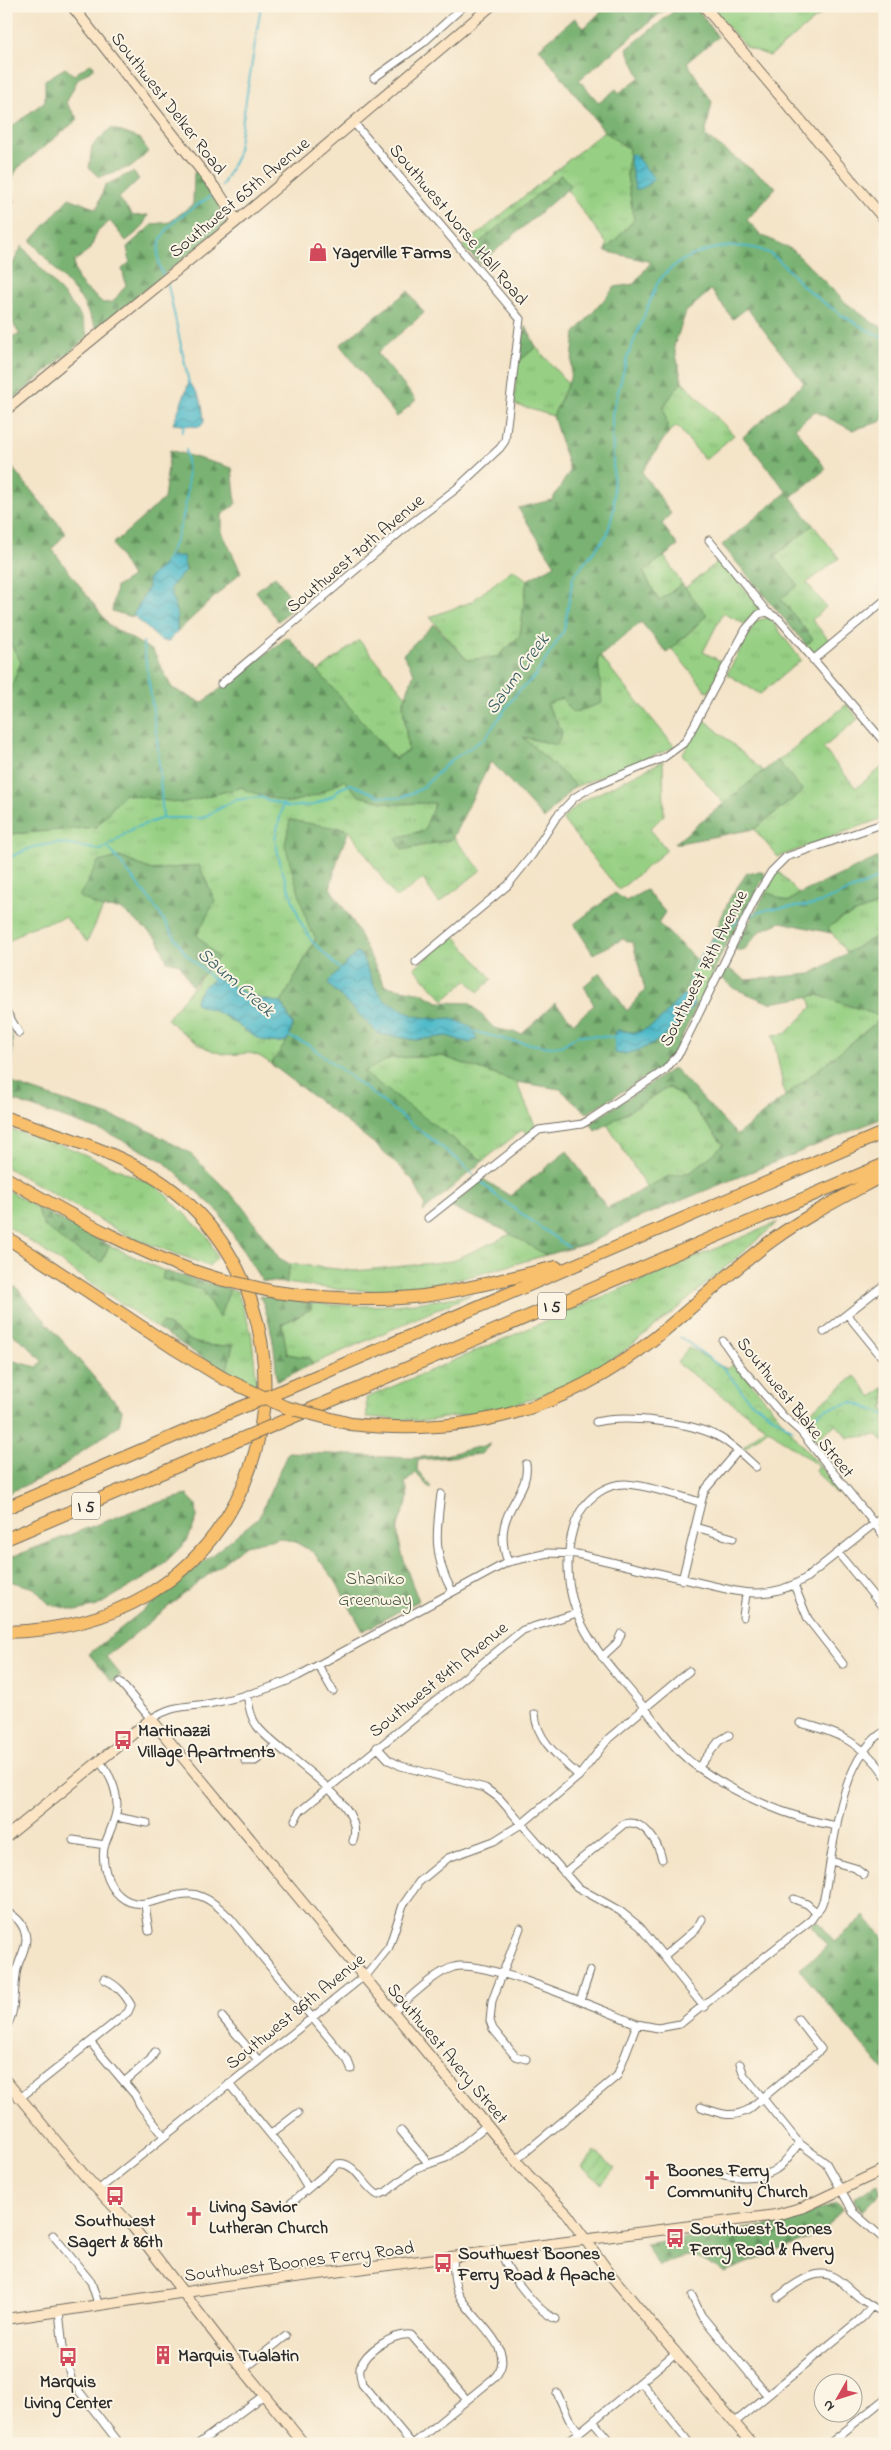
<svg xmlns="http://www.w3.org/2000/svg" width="891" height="2450" viewBox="0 0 891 2450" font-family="'Indie Flower',sans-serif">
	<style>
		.grass { fill: url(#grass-tufts); stroke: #617e58 }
		.forest { fill: url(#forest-firs); stroke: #526e4e }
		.park { fill: url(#park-crowns); stroke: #617e58 }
		.garden { fill: url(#garden-furrows); stroke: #617e58 }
		.water { fill: url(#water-waves); stroke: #3c727a }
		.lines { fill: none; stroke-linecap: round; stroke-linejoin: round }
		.stream { stroke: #4db9c9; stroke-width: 2 }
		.street-casing { stroke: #716c62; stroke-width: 9 }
		.secondary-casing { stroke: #716c62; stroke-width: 12 }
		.highway-casing { stroke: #716c62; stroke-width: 14 }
		.street { stroke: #fff; stroke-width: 7 }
		.secondary { stroke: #fce5c4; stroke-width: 10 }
		.highway { stroke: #f8bf6c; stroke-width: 12 }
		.highway-bridge-casing { stroke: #716c62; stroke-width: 14; stroke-linecap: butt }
		.highway-bridge { stroke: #f8bf6c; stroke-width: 12 }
		.labels { text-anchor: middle; stroke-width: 4; stroke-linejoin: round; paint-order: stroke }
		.shield { fill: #fcf5e5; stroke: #6a6863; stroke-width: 1 }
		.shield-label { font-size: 16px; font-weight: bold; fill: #2b2b2b }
		.street-label { font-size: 18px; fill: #2b2b2b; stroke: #fcf5e5 }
		.poi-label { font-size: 18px; font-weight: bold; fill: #2b2b2b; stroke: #fcf5e5; text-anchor: start }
		.park-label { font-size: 18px; fill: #4b5d46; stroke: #fcf5e5 }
		.water-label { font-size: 19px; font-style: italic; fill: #375d62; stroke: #fcf5e5 }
	</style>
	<defs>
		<pattern id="grass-tufts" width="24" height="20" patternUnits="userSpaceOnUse" patternTransform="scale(1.25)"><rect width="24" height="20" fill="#97d084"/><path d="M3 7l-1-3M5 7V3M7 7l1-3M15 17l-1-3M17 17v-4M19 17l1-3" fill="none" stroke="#82b372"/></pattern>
		<pattern id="forest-firs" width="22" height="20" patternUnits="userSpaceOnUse" patternTransform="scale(1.25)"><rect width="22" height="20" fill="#79b272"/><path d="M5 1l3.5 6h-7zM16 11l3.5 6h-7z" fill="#63915e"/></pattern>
		<pattern id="park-crowns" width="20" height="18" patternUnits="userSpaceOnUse" patternTransform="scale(1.25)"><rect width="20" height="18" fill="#97d084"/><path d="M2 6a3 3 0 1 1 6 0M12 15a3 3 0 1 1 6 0" fill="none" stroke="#82b372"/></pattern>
		<pattern id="garden-furrows" width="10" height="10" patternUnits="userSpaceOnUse" patternTransform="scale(1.25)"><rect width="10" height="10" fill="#97d084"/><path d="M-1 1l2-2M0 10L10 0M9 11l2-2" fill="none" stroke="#82b372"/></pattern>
		<pattern id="water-waves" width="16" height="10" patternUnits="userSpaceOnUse" patternTransform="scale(1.25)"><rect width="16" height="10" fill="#4db9c9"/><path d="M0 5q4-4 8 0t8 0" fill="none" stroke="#4097a3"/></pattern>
	</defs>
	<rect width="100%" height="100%" fill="#fcf5e5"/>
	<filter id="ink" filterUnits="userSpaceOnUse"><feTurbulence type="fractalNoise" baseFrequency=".02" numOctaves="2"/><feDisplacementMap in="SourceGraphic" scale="10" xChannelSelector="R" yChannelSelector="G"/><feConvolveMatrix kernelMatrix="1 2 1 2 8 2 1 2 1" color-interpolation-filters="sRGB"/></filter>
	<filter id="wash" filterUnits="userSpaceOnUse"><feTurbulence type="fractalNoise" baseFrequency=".0096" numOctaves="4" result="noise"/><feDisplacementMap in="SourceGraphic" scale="20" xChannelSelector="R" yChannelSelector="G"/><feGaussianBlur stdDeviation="1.12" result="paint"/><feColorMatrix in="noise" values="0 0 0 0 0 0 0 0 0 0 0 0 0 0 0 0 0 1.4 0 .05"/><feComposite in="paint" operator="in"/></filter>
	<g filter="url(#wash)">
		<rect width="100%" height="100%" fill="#f4e4c8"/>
		<path class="grass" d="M710,6H831L770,56L746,47Z
			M604,131L629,149L627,175L634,220L605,251L607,244L567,190L571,186L561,175L468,252L462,247Z
			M536,347L568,384L553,416L514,404L517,363Z
			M682,381L734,435L705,460L677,426L668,433L664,406Z
			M813,525L839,558L807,583L826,607L812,620L831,642L814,655L806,645L813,639L780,598L775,556Z
			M664,556L682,584L659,601L643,571Z
			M720,560L760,608L744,624L723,613L703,652L724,663L708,693L672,649L707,615L685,588Z
			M513,569L527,580L520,636L497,657L467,660L430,617L471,602Z
			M769,617L801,660L760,694L727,674L756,621Z
			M8,640L21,662L6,701V656L9,652Z
			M359,640L406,696L403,704L408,750L395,759L318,672Z
			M600,656L675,747L572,788L574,785L522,737L557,745L562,732L547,704L562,698Z
			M847,704L858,719L823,748L856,788L885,765V817L778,857L754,829L803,791L778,761Z
			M705,720L763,771L724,804L682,754Z
			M663,761L664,815L650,829L667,850L619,890L562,819L581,802Z
			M344,780L359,796L392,804L436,803L424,830L402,850L451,840L453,837L481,870L439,903L423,879L396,898L349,830L338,827L308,925L316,938L281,1003L252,997L216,977L196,1004C205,1008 214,1010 222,1015C245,1027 258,1048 287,1041L271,1064C246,1044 243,1059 220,1053C200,1048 181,1032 167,1019L217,958L197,935L214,901L199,866L152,870L119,857L79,897L103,908L87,942L65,917L27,929L6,943V838L11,834L96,827L124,794L181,803L243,787L317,795Z
			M778,871L799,894L787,902L766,892V887Z
			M885,902V931L847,953L828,928L842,918Z
			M454,935L492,979L478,992L467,980L444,1000L414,968Z
			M694,957L713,973L697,1006L693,1000L682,995Z
			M818,995L883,1017L785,1097L773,1035L785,1034L812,1007L809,996Z
			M442,1056L516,1082L535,1125L528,1135L523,1129L483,1161L362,1072L391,1058Z
			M669,1087L686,1099L724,1146L691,1172L667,1177L647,1188L607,1124Z
			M6,1128L70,1148L158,1187L208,1237L217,1258L209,1266L128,1236L6,1167Z
			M6,1189L36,1207L44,1226L102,1262L109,1245L164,1271L163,1278L203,1290L219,1317L230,1289L237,1291L251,1331L257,1385L226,1373L233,1345C217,1346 203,1347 189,1340C179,1334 173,1326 162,1323L157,1328L6,1225Z
			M778,1222L678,1308L620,1354L579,1380L536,1398L494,1410L425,1421L367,1417L366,1398Z
			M511,1234L546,1255C496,1269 446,1286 393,1290C357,1292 322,1288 286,1283L290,1264L355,1271L452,1261Z
			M472,1294L313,1364L309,1358L287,1354L282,1324L311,1309V1303C370,1309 414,1305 472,1294Z"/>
		<path class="forest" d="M607,6H669L579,80L599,103L616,89L619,93L640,77L627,49L680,6H695L718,37L687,62L712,102L705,136L776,187L747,220L761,235L793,250L845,302L873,323L885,328V417L880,422L852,430L815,411L795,428L826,469L791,497L813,525L775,556L798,585L781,599L813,639L806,645L722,545L787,492L743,437L804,383L747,308L733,319L711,290L686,312L674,346L682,381L664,406L668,433L642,472L671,513L662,524L678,546L643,572L659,601L682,584L707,615L667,653L641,622L598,658L602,703L573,713L562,698L547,704L562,732L557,745L523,737L575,785L544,819L491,761L452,839L402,850L396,838L424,830L435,803L392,804L359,796L344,780L317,795L288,803L245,790L243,787L181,803L124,794L96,827L11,834L6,838V701L21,662L6,635V460L66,533L52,549L110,626L153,651L172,688L202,703L288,637L395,759L408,751L403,704L414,673L403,654L434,624L467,660L497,657L520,636L527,580L555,565L518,508L552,500L570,471L553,416L570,379L575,333L615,287L634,284L651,262L605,251L634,220L627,175L629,149L604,131L539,48L575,18L584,28Z
			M90,64L95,67L78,79L66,103L78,119L18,168L8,185L15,202L6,209V131L45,101V80L65,68L74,75Z
			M111,128L141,139L148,152L133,166L99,177L89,168L92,146Z
			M198,170L218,202L226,224L97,329L81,299L31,241L69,198L97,209L105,185L133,172L139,179L119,198L133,216L148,215L141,229L126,241L110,221L97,232L91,248L74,262C76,287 87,288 103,303L113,302L126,285L122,269L130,262L127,247L153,224L170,222L193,204L194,173Z
			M561,175L571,186L480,264L468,252Z
			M22,246L79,313L88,337L11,401L6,385V337L20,335L6,313V272L9,271Z
			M408,291L424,313L377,353L416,400L397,417L340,345Z
			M526,326L536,347L517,363Z
			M170,450L232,468L236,504L222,515V532L241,572L177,632V615L170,588L185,571L148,587L132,617L112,611L116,587L132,577L113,544L164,499Z
			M275,576L296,605L278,621L256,591Z
			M777,760L803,791L754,829L674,844Z
			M290,820L349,830L339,855L330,888L353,922L385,986L422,993L438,1002L470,1003L494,1028L522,1034L555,1003L574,1023L594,1005L584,986L600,972L627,1011L645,990L633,943L623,939L593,954L574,924L615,893L626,901L646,890L665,912L658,923L694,957C690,969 688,985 682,995C672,1013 646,1040 623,1030L614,1036L679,1025L694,1004L697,1006L669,1063L587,1113L560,1089L516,1082L442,1056L391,1058L363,1072L483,1161L423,1212L425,1204L412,1179L376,1145L271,1064L287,1041L293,1025L281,1003L316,939L308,925L285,845Z
			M119,857L152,870L199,865L215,901L197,935L218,958L192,986L180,964L167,961L158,939L121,909L103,908L79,897L98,862Z
			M879,857L885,866V902L842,918L828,928L831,933L781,922L760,931L744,950H734L766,892L788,902L799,894Z
			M763,872L765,876L724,948L713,973L701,963L731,896L747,873Z
			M885,931V1117L631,1221L590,1243L546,1255L504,1230L450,1207L483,1179L510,1196L567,1151L607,1208L667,1177L691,1172L724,1145L686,1099L669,1087L596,1131L590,1123L674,1068L737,1135L883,1017L818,995L770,1003L733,988L721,977L726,967L746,980L811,974Z
			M6,1021C17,1037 11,1059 10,1077L16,1085L140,1126L190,1153L242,1205L279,1258L290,1264L286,1283L262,1281L218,1211L163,1161L108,1133L6,1098Z
			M36,1207L109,1245L102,1262L71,1247L44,1226Z
			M164,1271L230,1289L219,1318L203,1290L162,1279Z
			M11,1285L17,1288L122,1410L119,1425L108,1433L54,1472L6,1494V1359L37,1367L43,1362L25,1343L6,1330V1286Z
			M260,1296L311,1303V1309L282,1324L287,1354L309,1358L313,1364L277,1381C275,1351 272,1323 260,1296Z
			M162,1323C173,1326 179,1334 189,1340C204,1347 218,1346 233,1345L226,1373L157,1328Z
			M491,1444L481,1454L418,1460L417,1470L431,1487L430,1489L416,1473L405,1483C413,1505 401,1508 398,1528C396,1542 412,1586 419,1600L363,1631L335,1580L313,1552L295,1542L280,1538L245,1545L106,1657L121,1675L112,1682L89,1654L259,1517L288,1452L410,1458L445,1455Z
			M187,1495L196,1504L197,1518L187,1541L155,1572L97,1606L77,1611L49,1604L34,1588L6,1580V1559L143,1507Z
			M865,1916L885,1940V2072L799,1969L828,1946L811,1925L817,1920L834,1941Z
			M878,2184L880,2193L862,2211L854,2201L855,2196Z
			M836,2203L843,2207L823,2233L724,2272C692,2253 694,2251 659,2266L645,2244L785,2223Z"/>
		<path class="park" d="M688,1348C704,1354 712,1363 728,1369L735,1363L839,1490L835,1494L815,1470L818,1466L768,1429L745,1448L743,1447L765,1427L677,1363Z
			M855,1376L872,1397L885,1387V1404L882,1409L885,1410V1443L878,1435L848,1438L836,1424L814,1441L798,1421Z"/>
		<path class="garden" d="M595,2151L615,2168L602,2184L582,2167Z"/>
		<path class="water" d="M634,154L654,178C650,184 643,190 635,189L629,155Z
			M189,383C201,395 203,405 204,422L200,427L173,424Z
			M172,556H183L185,571L170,588L177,615V632L168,642L160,640L133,615L148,588V579Z
			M356,953L361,955L375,987L384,1000L414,1016L435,1019L452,1018L472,1028L477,1039L469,1043L447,1036L416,1040L379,1034L328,984L329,981Z
			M216,977L252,997L281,1003L293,1025L287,1041C258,1048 245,1027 222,1015C214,1010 205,1008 196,1004L195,1000L202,988Z
			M682,995L693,1000L694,1004C689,1011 684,1020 678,1026C665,1037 632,1059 615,1053L614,1036L617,1030C624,1030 629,1033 636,1032C659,1028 668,1009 682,995Z"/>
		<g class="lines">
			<path class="stream" d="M222,186L237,156L261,6
				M163,275C144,231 184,215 214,194
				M168,285L189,383
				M182,432L185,425
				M165,563C185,524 191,494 186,450
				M143,642L157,738L163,818
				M283,804L275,839L281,867L301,923L311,940L341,970
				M108,847L152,902L185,953L213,979
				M6,859L33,847L57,843L101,850L134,828L163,818H202L235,800L260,797L288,807L314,805L334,795L339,789L351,784L379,796L400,798L421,789L450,761L485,738L516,694L536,675L564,630L573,577L607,535L614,508L612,414L627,358L657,284C675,253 733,237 766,252C781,258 793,277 805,288C830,309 856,325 885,339
				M751,915L769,909L814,905L868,883L885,874
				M685,998L697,963L707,946L740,919
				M472,1031L511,1041L550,1047L561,1046L578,1035L614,1037
				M288,1036L309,1045L457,1159L474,1175
				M481,1181L494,1194L568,1247
				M680,1337L725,1370L749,1400L793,1430
				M800,1424L826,1409L853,1402L885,1415"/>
		</g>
	</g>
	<g filter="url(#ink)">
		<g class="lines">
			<g class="street-casing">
				<path id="street" d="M374,78L423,43L464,6
					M709,540L767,612L779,619L885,743
					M813,660L885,600
					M221,684L405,528L456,489L500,448L505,441L520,319L354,123
					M416,962L508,885L532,855L557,816L575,797L590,788L663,758L685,742L746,629L759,614L767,612
					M6,1011L19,1033
					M428,1218L539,1130L582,1124L591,1119L665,1070L680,1052L757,895L771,872L786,857L885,823
					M847,1314L885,1361
					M824,1332L885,1284
					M723,1341L741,1367L782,1415L801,1432L885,1537
					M596,1422C626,1415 690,1422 717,1436C731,1443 744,1456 756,1467
					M441,1494C436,1532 433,1557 452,1591
					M700,1502C679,1496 647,1485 626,1484C607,1483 589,1497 580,1512C571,1529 569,1545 568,1563C567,1625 607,1662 643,1706C661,1728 676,1753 699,1768C739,1796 789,1818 837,1826
					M695,1527L733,1538
					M838,1553L885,1610
					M508,1562C489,1512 531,1496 526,1464
					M682,1580L704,1491L738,1451
					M794,1585L808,1619L843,1664
					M743,1617L746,1593
					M602,1657L617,1643L621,1634
					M318,1665L333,1691
					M120,1682L151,1719C176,1703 187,1708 213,1703C241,1697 272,1689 298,1676L508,1562L548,1553L577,1554L735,1591C761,1596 784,1592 806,1578L885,1515
					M247,1694C249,1705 250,1717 257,1726C278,1755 368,1801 353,1841
					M535,1714C537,1741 560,1758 579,1776
					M800,1723C835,1731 865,1744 885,1775
					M377,1747L389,1760L401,1766L485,1788L499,1798L577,1887L620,1911L640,1927L704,2007
					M245,1761H255L276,1746
					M100,1762C110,1775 116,1787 117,1804C117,1818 110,1830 105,1844C100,1860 107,1885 120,1896C143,1916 170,1889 197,1895C211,1899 221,1909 231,1919L348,2061L351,2069
					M698,1768L719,1741L729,1735
					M116,1817L147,1823
					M295,1820L299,1812L523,1630L577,1613
					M73,1840L105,1845
					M831,1861L855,1868L864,1875
					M564,1873L624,1824C644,1818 658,1843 662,1859
					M794,1899L807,1904L817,1913
					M145,1905L149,1931
					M6,1912C18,1917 25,1926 26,1939C26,1949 19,1960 17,1969C13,1988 17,2011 6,2027
					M520,1928L492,2001L490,2021L493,2029L515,2056L526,2059
					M664,1956L697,1928L702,1919
					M580,2001L590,1971
					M393,2012C409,1999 435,1972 454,1967C483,1958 604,2011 637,2024
					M222,2017L258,2060
					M91,2043L135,2095L140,2105L164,2136
					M740,2064L744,2075L799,2143L826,2163L854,2213L885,2240
					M124,2082L150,2060L155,2052
					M229,2084L292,2161L308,2188
					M20,2098L128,2012L131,2005C124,1993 117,1985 104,1979
					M701,2107C719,2113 730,2119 748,2110L817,2053L821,2049L798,2019
					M401,2131L429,2164
					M271,2134L298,2113
					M516,2160L617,2076L637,2024L658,2028L680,2024L811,1920L821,1906L824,1898C834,1849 838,1759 885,1731
					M721,2174C735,2179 762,2178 775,2170C785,2164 792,2152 799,2143
					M98,2190L369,1972L389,1947L403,1905L419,1882L448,1858L494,1841L523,1823L579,1776L609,1738L689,1671
					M291,2203L337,2164C355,2160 364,2188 378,2195L386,2192L417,2168L446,2158L487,2125
					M53,2235L91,2282L99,2306
					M502,2252C505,2271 538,2312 556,2319
					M692,2296L701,2315L767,2395
					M778,2297C839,2247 834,2291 885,2313
					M59,2312L63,2347L72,2382L120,2444
					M243,2370L286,2336
					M641,2382L690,2444
					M557,2393L569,2419L579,2432
					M593,2421L612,2444
					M734,2423L863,2317L871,2307
					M198,2444L264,2395
					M412,2444L362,2384C361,2378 359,2374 360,2368C365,2351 394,2333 411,2335L467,2400
					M413,2444L494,2378C522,2350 468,2317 458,2293C453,2282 454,2269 453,2258
					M565,2444L677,2352
					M829,2444L882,2401"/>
			</g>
			<g class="secondary-casing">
				<path id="secondary" d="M72,6L219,193L237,221
					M704,6L885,220
					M6,410L237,221L491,6
					M6,1837L151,1719L528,2175L567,2214L610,2274L752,2444
					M6,2081L85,2176L133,2227L225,2347L304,2444
					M6,2319L226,2286L776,2215L804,2207L885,2169"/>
			</g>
			<g class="highway-casing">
				<path id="highway" d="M6,1118C71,1139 140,1157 191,1206C304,1315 284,1512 149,1594C105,1620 57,1631 6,1632
					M6,1178C73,1217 141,1255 215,1278
					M6,1237L172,1347L223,1378
					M275,1292C325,1299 373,1302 423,1296C468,1290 512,1277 556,1267
					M291,1387L885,1132
					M288,1419L885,1164
					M351,1424C466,1437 564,1411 655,1338C695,1306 732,1269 774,1239C809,1214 847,1195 885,1174
					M6,1508L240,1408
					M6,1539L234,1442"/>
			</g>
			<use href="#street" class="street"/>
			<use href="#secondary" class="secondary"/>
			<use href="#highway" class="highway"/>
			<g class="highway-bridge-casing">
				<path id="highway-bridge" d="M215,1278L275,1292
					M223,1378L285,1407L351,1424
					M240,1408L291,1387
					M234,1442L288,1419"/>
			</g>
			<use href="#highway-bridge" class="highway-bridge"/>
		</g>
	</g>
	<defs>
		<g id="shop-bare" transform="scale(1.5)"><path d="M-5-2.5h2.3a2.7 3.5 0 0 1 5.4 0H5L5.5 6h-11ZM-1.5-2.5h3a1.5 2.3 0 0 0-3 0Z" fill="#d1495b" stroke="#fcf5e5" stroke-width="2.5" paint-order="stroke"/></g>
		<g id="bus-bare" transform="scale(1.5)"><path d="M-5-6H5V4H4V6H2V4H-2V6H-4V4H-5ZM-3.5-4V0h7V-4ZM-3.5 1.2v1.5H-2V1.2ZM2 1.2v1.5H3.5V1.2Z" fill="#d1495b" stroke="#fcf5e5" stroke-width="2.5" paint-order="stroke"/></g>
		<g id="church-bare" transform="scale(1.5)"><path d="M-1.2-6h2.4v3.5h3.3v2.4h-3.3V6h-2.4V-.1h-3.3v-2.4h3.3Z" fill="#d1495b" stroke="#fcf5e5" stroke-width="2.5" paint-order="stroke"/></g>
		<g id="building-bare" transform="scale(1.5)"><path d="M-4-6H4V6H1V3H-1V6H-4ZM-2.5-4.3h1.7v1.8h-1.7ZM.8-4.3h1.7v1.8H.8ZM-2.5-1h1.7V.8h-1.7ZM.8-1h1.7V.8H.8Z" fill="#d1495b" stroke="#fcf5e5" stroke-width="2.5" paint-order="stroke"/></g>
	</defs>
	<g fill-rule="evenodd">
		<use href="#shop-bare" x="318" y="252"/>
		<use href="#bus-bare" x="123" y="1740"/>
		<use href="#church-bare" x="652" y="2180"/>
		<use href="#bus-bare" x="115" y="2196"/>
		<use href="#church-bare" x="194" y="2216"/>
		<use href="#bus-bare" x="675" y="2238"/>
		<use href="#bus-bare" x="443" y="2263"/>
		<use href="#building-bare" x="163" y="2355"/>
		<use href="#bus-bare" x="68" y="2357"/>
	</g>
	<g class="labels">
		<g class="shield">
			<rect x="538" y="1292.5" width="28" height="27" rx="4"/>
			<rect x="72" y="1492.5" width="28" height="27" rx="4"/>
		</g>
		<g class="shield-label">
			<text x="552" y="1312">I 5</text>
			<text x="86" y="1512">I 5</text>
		</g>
		<g class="street-label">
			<text transform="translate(169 103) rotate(52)" y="6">Southwest Delker Road</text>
			<text transform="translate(239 197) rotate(-40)" y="6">Southwest 65th Avenue</text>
			<text transform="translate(459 224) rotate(50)" y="6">Southwest Norse Hall Road</text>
			<text transform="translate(355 553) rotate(-40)" y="6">Southwest 70th Avenue</text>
			<text transform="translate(703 968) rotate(-63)" y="6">Southwest 78th Avenue</text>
			<text transform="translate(796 1407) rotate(51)" y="6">Southwest Blake Street</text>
			<text transform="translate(438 1679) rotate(-39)" y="6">Southwest 84th Avenue</text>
			<text transform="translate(295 2011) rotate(-39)" y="6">Southwest 86th Avenue</text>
			<text transform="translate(448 2053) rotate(50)" y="6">Southwest Avery Street</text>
			<text transform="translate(299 2261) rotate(-7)" y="6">Southwest Boones Ferry Road</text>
		</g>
		<g class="poi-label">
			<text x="333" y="258">Yagerville Farms</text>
			<text x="138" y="1736">Martinazzi<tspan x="138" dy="21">Village Apartments</tspan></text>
			<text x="667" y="2176">Boones Ferry<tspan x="667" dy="21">Community Church</tspan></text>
			<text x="209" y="2212">Living Savior<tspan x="209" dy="21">Lutheran Church</tspan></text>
			<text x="115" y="2226" text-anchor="middle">Southwest<tspan x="115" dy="21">Sagert &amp; 86th</tspan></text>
			<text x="690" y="2234">Southwest Boones<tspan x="690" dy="21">Ferry Road &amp; Avery</tspan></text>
			<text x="458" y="2259">Southwest Boones<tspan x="458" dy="21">Ferry Road &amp; Apache</tspan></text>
			<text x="178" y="2361">Marquis Tualatin</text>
			<text x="68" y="2387" text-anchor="middle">Marquis<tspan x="68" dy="21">Living Center</tspan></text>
		</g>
		<g class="park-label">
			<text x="375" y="1584">Shaniko<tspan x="375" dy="21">Greenway</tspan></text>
		</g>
		<g class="water-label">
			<text transform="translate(516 673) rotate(-54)" y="7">Saum Creek</text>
			<text transform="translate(237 981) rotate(41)" y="7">Saum Creek</text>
		</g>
	</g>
	<rect width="891" height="2450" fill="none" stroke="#fcf5e5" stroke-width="25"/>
	<g transform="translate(838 2398) rotate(231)"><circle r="24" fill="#fcf5e5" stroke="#a8a49b"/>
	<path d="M0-4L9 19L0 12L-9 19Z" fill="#d1495b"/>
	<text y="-8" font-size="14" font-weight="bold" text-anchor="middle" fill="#2b2b2b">N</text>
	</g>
</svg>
